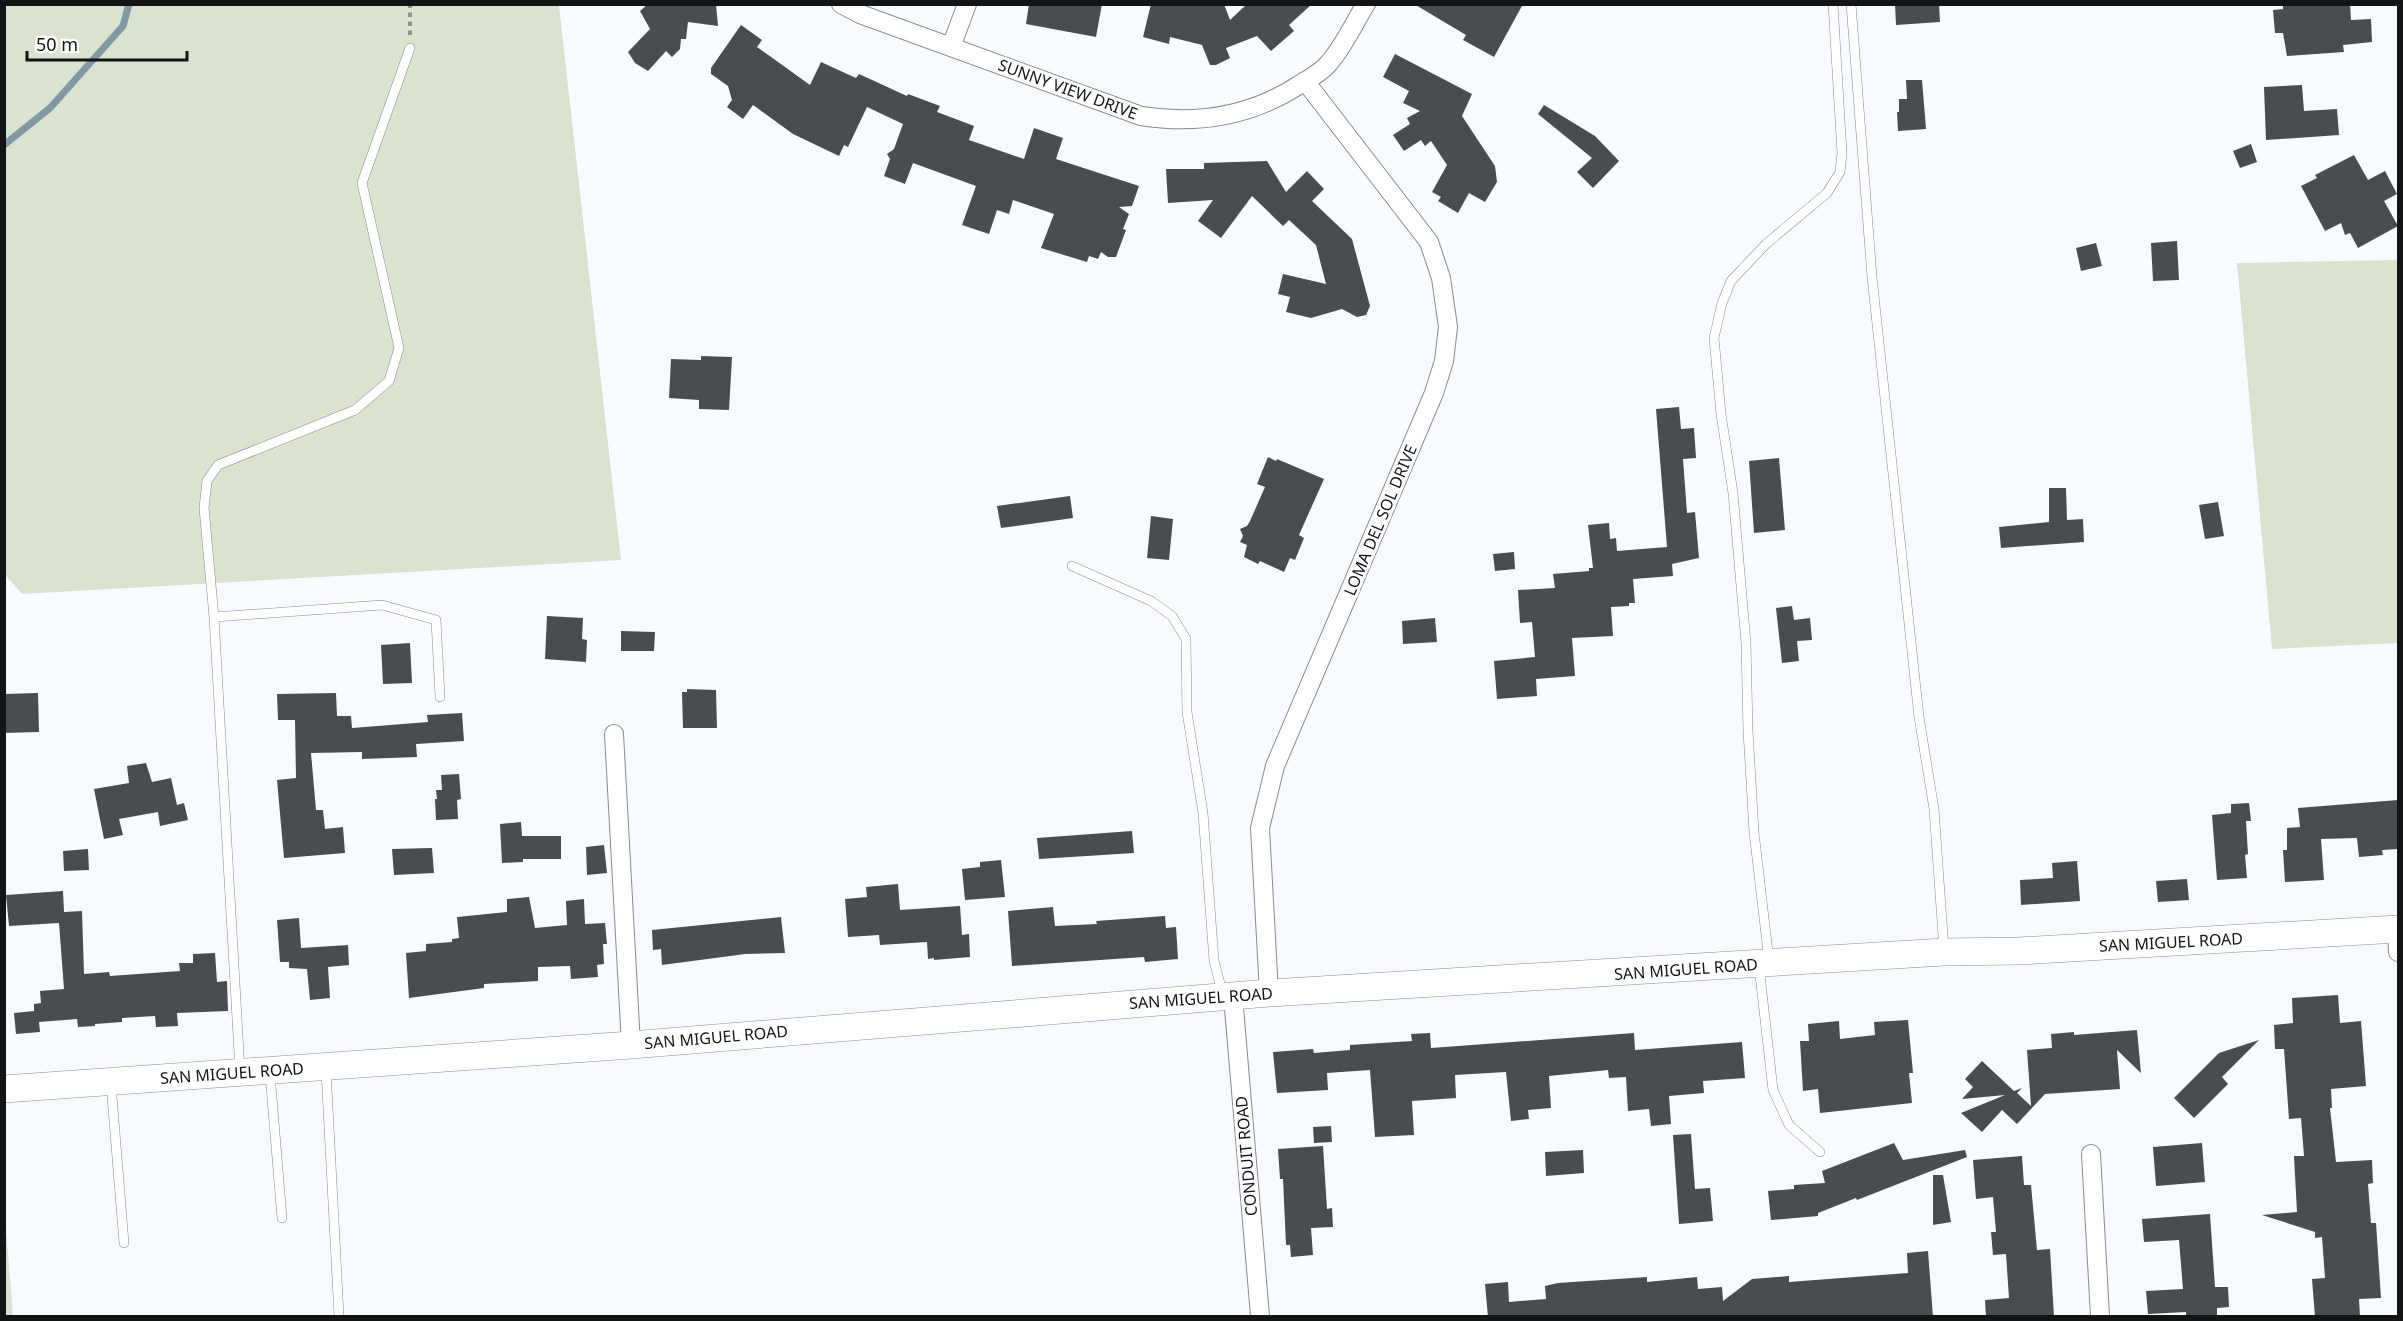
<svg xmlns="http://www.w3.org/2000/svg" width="2403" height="1321" viewBox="0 0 2403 1321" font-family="'Noto Sans',sans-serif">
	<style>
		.green { fill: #d9e3ce }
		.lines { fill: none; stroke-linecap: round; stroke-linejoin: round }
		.stream { stroke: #8198a5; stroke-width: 7 }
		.building { fill: #494c50 }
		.lane-casing { stroke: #878b8e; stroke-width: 10 }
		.street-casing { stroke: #878b8e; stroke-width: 20 }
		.secondary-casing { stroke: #878b8e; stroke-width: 28 }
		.path { stroke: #8e9093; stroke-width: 4; stroke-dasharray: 4.5 4.5; stroke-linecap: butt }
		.lane { stroke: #fff; stroke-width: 9 }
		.street { stroke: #fff; stroke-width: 18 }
		.secondary { stroke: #fff; stroke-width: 27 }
		.labels { text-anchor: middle; stroke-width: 6; stroke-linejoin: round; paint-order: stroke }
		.street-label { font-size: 16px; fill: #131416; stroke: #fff }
	</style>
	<rect width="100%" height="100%" fill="#f7fbff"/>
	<path class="green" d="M5,5H559L621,560L22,594L5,575Z
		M2398,260V643L2272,649L2237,263Z
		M5,1215L13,1316H5Z"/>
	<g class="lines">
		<path class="stream" d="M4,145L50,108L123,26L129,4"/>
	</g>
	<path class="building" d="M648,4H716L718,26L688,22L686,39H681L680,49L672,57L666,51L648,71L635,63L628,52L650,29L640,11Z
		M1029,4H1102L1096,37L1026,24Z
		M1151,4H1224L1230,20L1247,4H1312L1289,25L1294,31L1271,51L1257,36L1226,48L1230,58L1216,65H1210L1202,45L1170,37L1169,44L1143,37Z
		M1414,4H1523L1494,57L1463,40L1466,35Z
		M1895,4H1939L1940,22L1896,25Z
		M2283,4H2350L2351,20L2371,19L2372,42L2343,45L2344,52L2287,56L2283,33H2275L2273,10L2283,9Z
		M741,25L762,40L757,47L810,85L821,62L856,78L859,74L907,96L908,94L940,106L937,112L974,126L969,140L1024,159L1034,128L1063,138L1056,159L1139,186L1132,206L1119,207L1129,214L1123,229L1126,230L1116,257H1108L1101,252L1098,259L1089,256L1087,262L1041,248L1054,214L1013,200L1009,214L997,210L989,234L962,225L976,186L913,163L905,184L884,176L890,159L887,154L894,149L903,124L867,107L848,147L844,145L839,156L793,134L753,105L743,119L727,107L732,100L728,86L711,74V68Z
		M1395,54L1472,94L1462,116L1495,166L1497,182L1485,202L1469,193L1458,213L1438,201L1441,197L1432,192L1447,165L1431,141L1425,146L1421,140L1404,151L1393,135L1410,124L1407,118L1420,111L1403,103L1409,91L1383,77Z
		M1906,80H1922L1926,129L1898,131L1897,112H1899V99H1907Z
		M2302,85L2304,111L2337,109L2339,135L2266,140L2264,87Z
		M1544,105L1595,136L1619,161L1593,188L1577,172L1592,158L1538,114Z
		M2251,144L2257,162L2240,168L2233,151Z
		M2354,155L2368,180L2385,171L2397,194L2384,201L2398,226L2358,248L2350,233L2345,235L2341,223L2325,231L2301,186L2317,178L2315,175Z
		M1267,161L1286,192L1307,171L1324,189L1312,201L1352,239L1370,306L1366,315L1357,317L1342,309L1311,318L1286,312L1290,297L1278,294L1283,274L1326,284L1316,245L1289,220L1283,226L1252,196L1221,238L1198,221L1213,200L1168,203L1166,169H1204V163Z
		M2177,241L2179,280L2153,281L2151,243Z
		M2096,243L2102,266L2081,271L2076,248Z
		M701,356L732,357L729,410L699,409V400L669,398L671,359L701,360Z
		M1679,407L1681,429L1694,428L1696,458L1683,459L1687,513L1695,512L1699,558L1672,564L1673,576L1633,579L1635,603H1629V606L1611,607L1613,636L1572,638L1575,676L1536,679L1537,696L1497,699L1494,661L1535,657L1532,622L1520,623L1518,590L1555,588L1553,574L1589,571V568H1593L1588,525L1609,523L1610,539L1616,538L1617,551L1667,547L1656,409Z
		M1268,457L1276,461L1277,459L1324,479L1299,535L1304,538L1295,560L1290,558L1284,572L1260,561L1258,564L1244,557L1247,545L1240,542L1243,536L1240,529L1247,526L1250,521L1265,487L1257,484Z
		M1779,458L1785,530L1754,533L1749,461Z
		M2049,488H2066L2067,520L2083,519L2084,542L2001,548L1999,527L2049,522Z
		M1070,496L1073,518L1001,528L997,506Z
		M2218,502L2224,536L2205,539L2199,505Z
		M1151,516L1173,519L1169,560L1147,558Z
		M1514,552L1515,569L1495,571L1493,554Z
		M1792,606L1794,620L1810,618L1812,640L1797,641L1799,661L1782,663L1776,608Z
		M547,616L583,618L582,639L587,640L586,662L545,659Z
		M1435,618L1437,642L1403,644L1402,621Z
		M621,631L655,632L654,651H621Z
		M410,643L412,683L383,684L381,645Z
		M687,689L716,690L717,728H683L682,692H687Z
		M38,693L39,732L4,733V694Z
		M336,693L337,716H351L352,728L428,722L427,715L462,713L464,741L416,744L417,757L362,759V752L311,753L316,810H323L325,829L343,827L345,853L284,858L277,780L296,778L295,720H278L277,694Z
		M146,763L152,782L171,778L177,805L184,803L188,820L160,826L158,812L119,819L123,835L104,839L94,789L129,783L127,766Z
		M459,774L461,799L457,800L458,819L436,820L435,799H437L436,790H442L441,775Z
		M2398,800V849L2382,850L2383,855L2359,857L2357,838L2321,839L2324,880L2285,882L2283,850H2287V828L2300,827L2298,808Z
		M2249,803L2251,821H2246L2248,854L2245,855L2247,878L2217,880L2212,815L2231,813V804Z
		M521,822L522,836H561V859H523V862L502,863L500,824Z
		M1132,831L1134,853L1039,859L1037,838Z
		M604,845L607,873L587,875L586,847Z
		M432,848L434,873L394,875L392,849Z
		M88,849L89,870L64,871L63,851Z
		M1001,860L1005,897L965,900L962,869L980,867V862Z
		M2077,861L2080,901L2021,905L2020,880L2053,878L2052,863Z
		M2187,879L2189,900L2158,902L2156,881Z
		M898,884L900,910L960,906L962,935L969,934L970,957L934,960V958L928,959L927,942L880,945L879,935L848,937L845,899L867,897L866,887Z
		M63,891L64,912L82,911L84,974L109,972L110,976L180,971L179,963H193V954L215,953L217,982L227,981L228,1011L177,1013L178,1026L156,1027L155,1016L122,1018V1022L95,1024V1026L78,1027L77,1019L39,1022L40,1032L16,1034L14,1013L34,1011V1004L41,1003L40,991L64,989L59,923L9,926L6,895Z
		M529,897L535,928L567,925L566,901L584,899L585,924L605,923L607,944H603L604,964L597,965L598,977L571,979L570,966L538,967V981L484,984V988L409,998L406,953L426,951V944L452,942V939L459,938L457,917L507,912V899Z
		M1053,907L1055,926L1097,924L1096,921L1165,916L1166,928L1176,927L1178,959L1145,962L1144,957L1012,966L1008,911Z
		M781,917L785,953L745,954L662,965L661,949L653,950L652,930Z
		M299,918L301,948L348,945L349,965L328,967L330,998L310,1000L307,969L289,968V962H280L277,920Z
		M2338,995L2340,1023L2361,1021L2366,1086L2331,1089L2332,1108H2330L2336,1162L2372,1160L2373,1183L2368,1184L2371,1223H2376L2381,1298L2359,1299L2360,1317H2315L2312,1279L2325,1278L2322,1237L2315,1238V1232L2262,1215L2297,1212L2294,1156H2304L2301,1118L2289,1119L2284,1049H2275L2274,1025L2293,1023L2292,998Z
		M1908,1020L1913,1073H1909L1912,1103L1820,1113L1818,1089L1803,1091L1800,1041H1809L1808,1024L1839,1021L1840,1039L1875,1035L1874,1022Z
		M2137,1030L2141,1073L2117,1050L2120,1089L2045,1094L2017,1124L2002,1110L1982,1132L1961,1113L2005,1095L1962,1099L1973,1087L1965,1079L1982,1061L2014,1091L2022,1088L2017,1093L2031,1106L2027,1050L2052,1048L2051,1034L2074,1032V1035Z
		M1430,1033L1431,1048L1634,1033L1635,1050L1742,1042L1745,1078L1703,1081L1704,1093L1669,1096L1671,1124L1651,1126L1649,1109L1628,1111L1626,1077L1609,1078L1608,1070L1549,1076L1551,1108L1528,1110L1529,1119L1511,1121L1506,1072L1455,1075L1456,1098L1412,1101L1414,1135L1375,1137L1370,1070L1327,1073L1328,1090L1277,1093L1273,1052L1313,1049L1314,1053L1350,1050V1045L1412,1041L1411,1034Z
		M2259,1040L2222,1077L2228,1084L2194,1118L2174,1098L2219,1053Z
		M1331,1126L1332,1142L1314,1143L1313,1127Z
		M1691,1134L1695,1189L1710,1188L1713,1221L1679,1224L1673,1135Z
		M1894,1143L1903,1160L1965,1150L1967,1157L1857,1200L1856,1198L1818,1213V1216L1771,1220L1768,1191L1794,1189V1185L1825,1183L1822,1171Z
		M2202,1143L2205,1182L2156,1186L2153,1147Z
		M1323,1146L1327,1209L1332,1208L1333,1227L1311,1228L1313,1255L1291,1257L1290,1245H1286L1283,1179H1280L1278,1149Z
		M1583,1150L1584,1173L1546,1176L1545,1152Z
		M2022,1156L2024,1185H2031L2037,1250L2050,1249L2054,1317H1986L1985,1300L2009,1298L2006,1254L1993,1255L1991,1232H1996L1993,1197L1976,1199L1973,1160Z
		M1933,1175H1943L1951,1222L1933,1225Z
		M2210,1214L2215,1287H2228L2229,1307L2217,1308V1317H2186V1312L2148,1314L2146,1291L2183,1289L2179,1240L2144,1242L2142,1219Z
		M1928,1251L1933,1317H1488L1485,1284L1508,1282L1509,1302L1546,1299L1545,1286L1558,1283L1647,1277V1282L1697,1277L1698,1289L1722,1287L1723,1301L1752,1279L1789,1276V1282L1908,1273L1907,1253Z"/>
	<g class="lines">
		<g class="lane-casing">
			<path id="lane" d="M1851,4L1872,277L1919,717L1934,809L1944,950
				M1072,566L1151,601L1172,616L1186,639L1187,712L1203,813L1214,961L1223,995
				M214,617L382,605L436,620L440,697
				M1769,961L1754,832L1748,731L1746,643L1733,493L1721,414L1714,338L1722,303L1731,281L1766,244L1827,193L1840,172L1842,153L1833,4
				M1759,966L1773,1090L1789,1125L1820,1152
				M326,1070L339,1316
				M240,1071L214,617L204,508L207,481L218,465L355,410L389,381L399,348L362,183L410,48
				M270,1074L282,1218
				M111,1084L124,1243"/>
		</g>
		<g class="street-casing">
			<path id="street" d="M841,4L860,14L1141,116C1198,125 1251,116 1299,85C1309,79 1322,72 1329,63C1344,46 1354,23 1366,4
				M951,47L967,4
				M614,734L631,1045
				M2397,929L2398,952
				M1269,993L1260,828L1275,766L1434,393L1444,361L1448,327L1441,278L1429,242L1305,81
				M1233,996L1260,1316
				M2091,1154L2100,1316"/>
		</g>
		<g class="secondary-casing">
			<path id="secondary" d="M4,1089L631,1045L1269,993L1944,952L2019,951L2398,929"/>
		</g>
		<path class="path" d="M410,35V4"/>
		<use href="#lane" class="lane"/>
		<use href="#street" class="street"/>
		<use href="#secondary" class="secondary"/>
	</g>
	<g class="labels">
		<g class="street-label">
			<text transform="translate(1068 89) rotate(20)" y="6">SUNNY VIEW DRIVE</text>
			<text transform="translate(1380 520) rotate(-67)" y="6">LOMA DEL SOL DRIVE</text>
			<text transform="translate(2171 942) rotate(-3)" y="6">SAN MIGUEL ROAD</text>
			<text transform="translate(1686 969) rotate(-4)" y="6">SAN MIGUEL ROAD</text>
			<text transform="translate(1201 998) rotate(-4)" y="6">SAN MIGUEL ROAD</text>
			<text transform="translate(716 1037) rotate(-5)" y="6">SAN MIGUEL ROAD</text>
			<text transform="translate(232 1073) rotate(-4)" y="6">SAN MIGUEL ROAD</text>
			<text transform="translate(1246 1156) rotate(-95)" y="6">CONDUIT ROAD</text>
		</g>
	</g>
	<rect width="2403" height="1321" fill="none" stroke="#131416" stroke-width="12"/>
	<path d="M27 51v9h160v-9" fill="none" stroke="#131416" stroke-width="3"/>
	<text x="36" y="51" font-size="18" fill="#131416" stroke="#ffffff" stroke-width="4.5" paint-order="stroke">50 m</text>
</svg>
